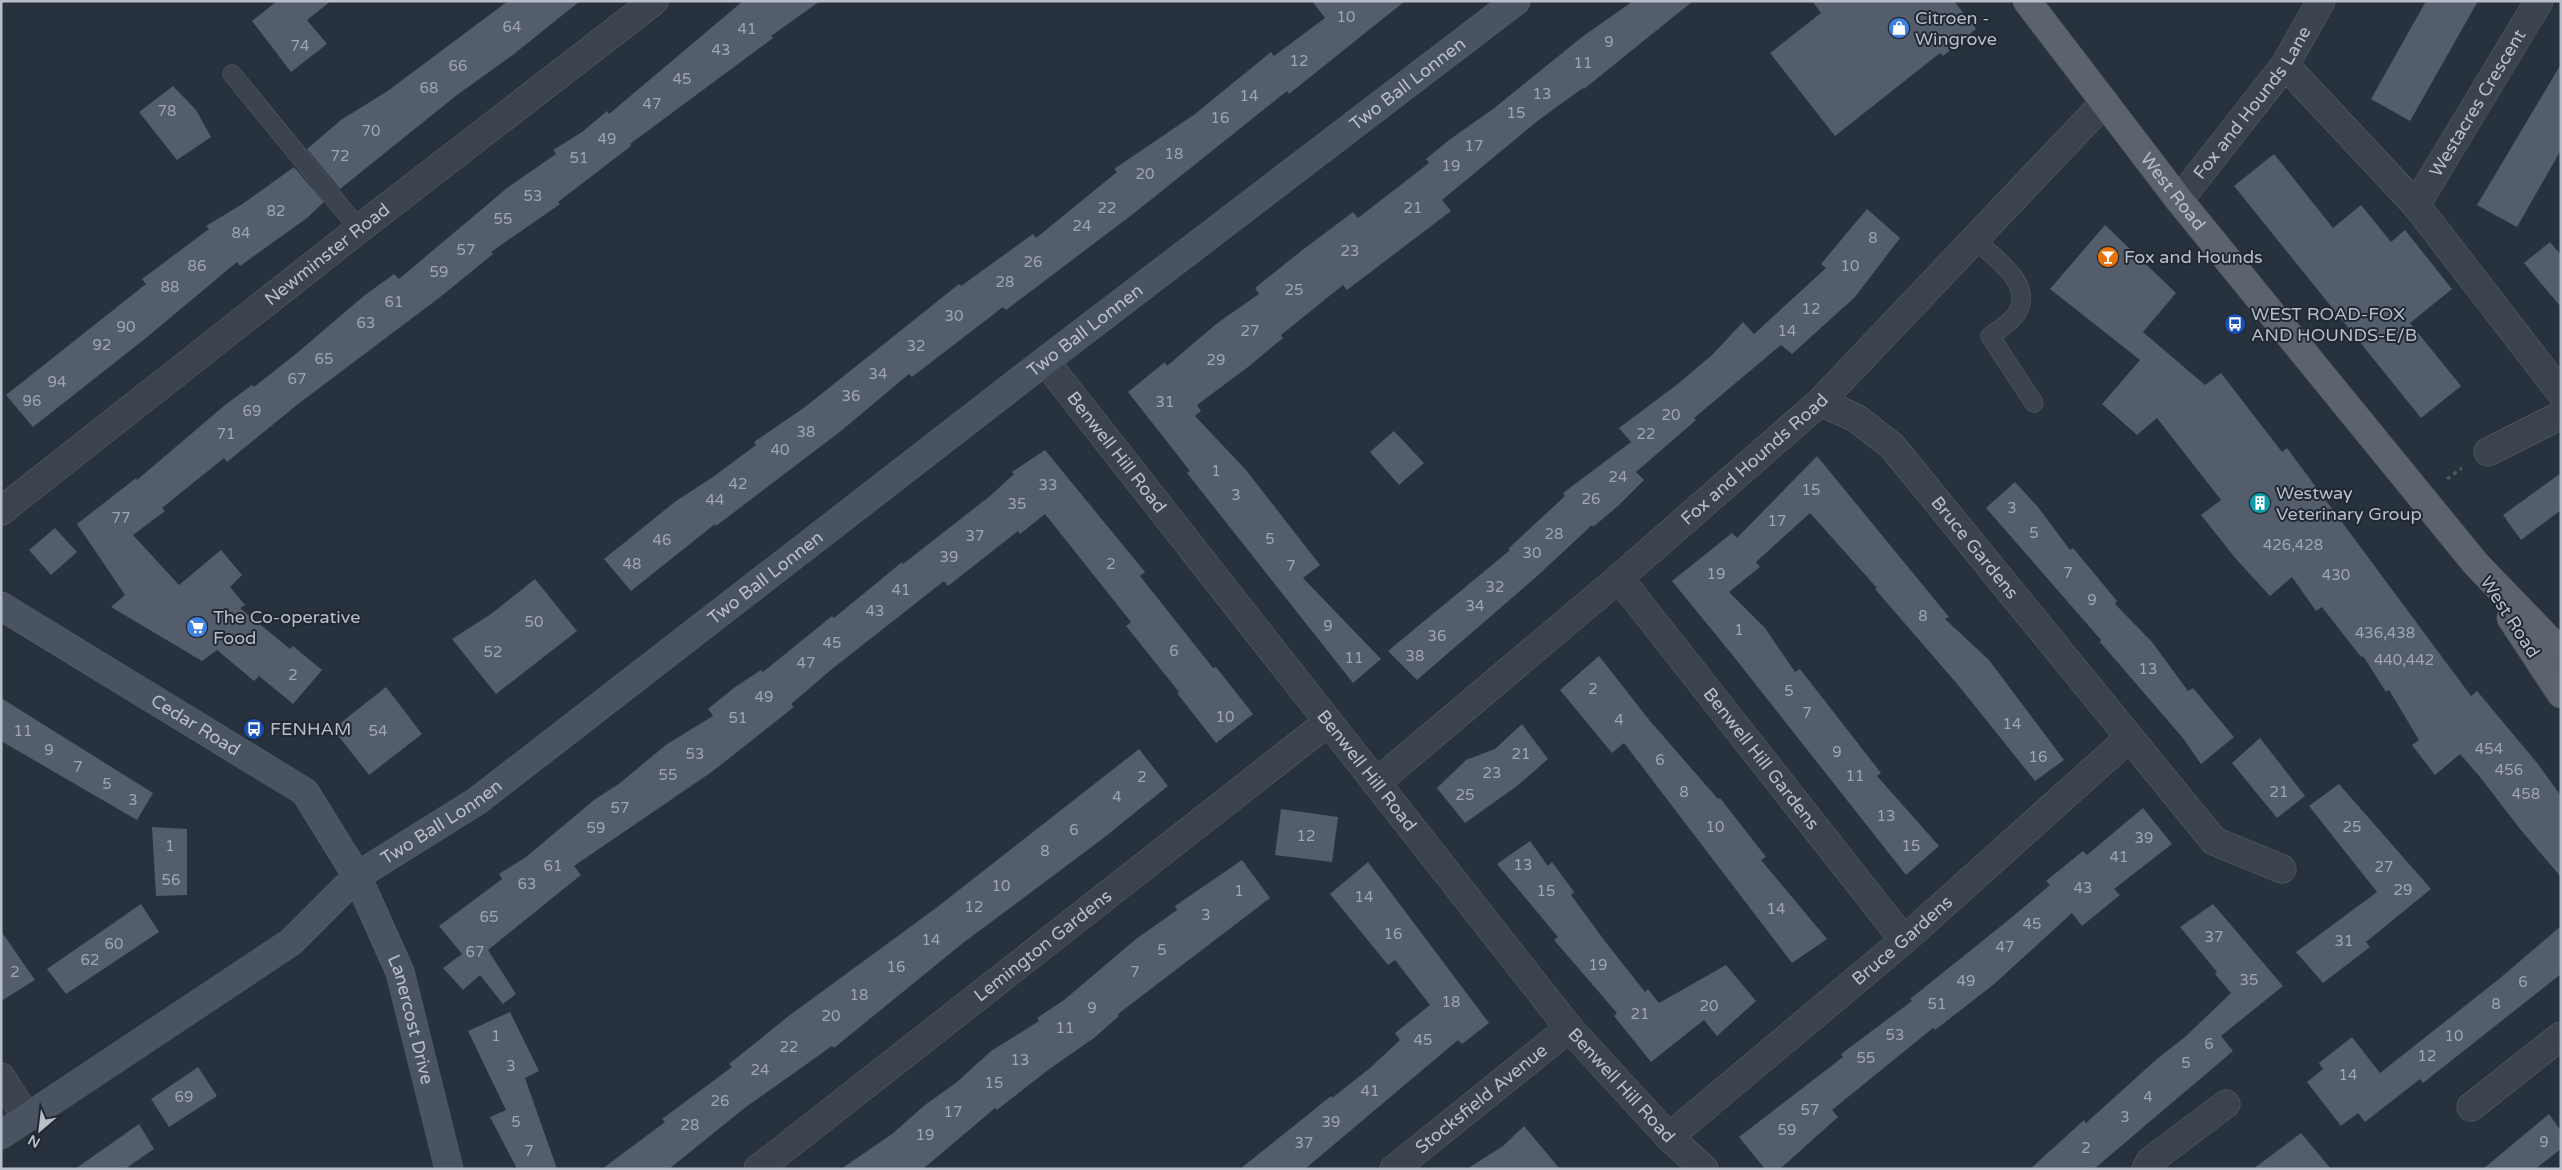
<svg xmlns="http://www.w3.org/2000/svg" width="2562" height="1170" viewBox="0 0 2562 1170" font-family="'Varela Round',sans-serif">
	<style>
		.building { fill: #535d6b }
		.lines { fill: none; stroke-linecap: round; stroke-linejoin: round }
		.lane-casing { stroke: #59626c; stroke-width: 19 }
		.street-casing { stroke: #59626c; stroke-width: 29 }
		.secondary-casing { stroke: #59626c; stroke-width: 29 }
		.primary-casing { stroke: #454d57; stroke-width: 29 }
		.path { stroke: #4a5c5e; stroke-width: 3; stroke-dasharray: 4 4; stroke-linecap: butt }
		.lane { stroke: #3b444e; stroke-width: 18 }
		.street { stroke: #3b444e; stroke-width: 28 }
		.secondary { stroke: #4a5361; stroke-width: 28 }
		.primary { stroke: #5a636e; stroke-width: 28 }
		.labels { text-anchor: middle; stroke-width: 4; stroke-linejoin: round; paint-order: stroke }
		.number-label { font-size: 15px; fill: #9fa6b2 }
		.poi-label { font-size: 18px; fill: #b8bfc9; stroke: #202933; text-anchor: start }
		.street-label { font-size: 18px; fill: #b8bfc9; stroke: #202933 }
	</style>
	<rect width="100%" height="100%" fill="#28323e"/>
	<path class="building" d="M277,1H331L307,20L327,44L291,72L252,21Z
		M508,1H580L514,54L457,95L340,189L307,149L341,120L389,90Z
		M743,1H820L771,36L773,38L630,144L631,146L558,202L560,204L491,252L493,254L439,298L298,404L227,462L224,458L162,508L165,511L133,535L179,585L221,550L242,575L230,587L245,605L240,608L290,649L293,646L322,670L293,704L259,676L254,681L217,650L202,661L111,607L125,595L77,524L136,478L137,480L225,405L252,385L254,387L297,353L365,295L394,274L399,279L507,188L556,154L553,150L582,132L607,111L609,114Z
		M1312,1H1405L1289,94L1287,91L1133,214L1006,310L1003,307L912,377L909,374L841,431L716,526L715,524L631,591L604,559L676,501L713,477L756,445L754,442L805,407L959,284L961,286L1033,234L1036,238L1117,172L1114,169L1195,114L1271,52L1274,56L1325,18Z
		M1633,1H1693L1584,89L1583,88L1540,119L1442,200L1451,211L1347,290L1343,285L1281,335L1283,338L1248,367L1197,405L1201,411L1195,416L1246,470L1320,565L1303,578L1381,659L1353,683L1187,473L1190,471L1128,392L1165,362L1167,366L1216,324L1259,294L1255,288L1301,251L1353,212L1358,218L1429,163L1426,159L1449,140L1493,109L1582,37Z
		M1812,1H1954L1976,29L1943,56L1940,53L1835,136L1770,53L1821,13Z
		M2426,1H2478L2410,121L2371,99Z
		M2561,64V150L2517,227L2477,205Z
		M173,86L196,110L211,137L177,160L139,112Z
		M2274,154L2333,228L2361,205L2391,242L2405,230L2452,289L2410,323L2461,386L2421,418L2234,186Z
		M294,167L324,202L307,218L240,266L237,262L146,338L33,427L6,395L146,284L142,279L209,229L206,226L244,203Z
		M1867,209L1900,238L1855,297L1792,354L1781,345L1694,418L1696,420L1636,472L1644,480L1618,506L1593,527L1592,525L1535,578L1417,680L1388,651L1510,550L1508,549L1565,496L1563,493L1631,442L1619,428L1679,383L1713,354L1743,322L1754,334L1826,268L1821,264Z
		M2105,225L2176,293L2143,332L2205,385L2221,373L2282,452L2287,448L2471,696L2477,691L2538,764L2561,796V877L2520,829L2480,777L2460,754L2435,775L2412,745L2419,740L2389,690L2386,692L2363,656L2361,657L2322,607L2316,611L2292,577L2270,596L2236,559L2201,515L2221,500L2157,418L2137,435L2102,404L2140,360L2050,289Z
		M2550,242L2561,255V307L2524,263Z
		M1394,431L1424,463L1399,485L1370,452Z
		M1045,450L1145,572L1140,576L1213,668L1216,667L1253,714L1216,743L1177,693L1179,692L1126,626L1131,622L1045,514L1020,534L1018,531L948,586L944,581L832,669L791,704L794,707L713,771L574,866L581,875L488,950L516,994L503,1004L480,975L463,990L443,968L462,954L439,926L502,879L499,874L526,857L594,800L620,783L667,744L713,716L708,709L735,687L761,670L763,672L832,616L834,618L902,562L903,564L990,496L1014,474L1012,472Z
		M1817,456L1949,617L1945,619L1989,660L2064,760L2035,781L1958,685L1875,589L1877,588L1810,513L1756,562L1760,567L1729,592L1765,628L1795,672L1800,669L1881,773L1877,776L1939,846L1906,875L1734,657L1672,581L1732,533L1737,538Z
		M2561,473V510L2521,540L2503,515Z
		M2015,482L2038,507L2070,550L2073,548L2117,601L2115,604L2152,642L2188,691L2193,688L2234,737L2201,764L2182,737L2100,642L2101,640L1986,508Z
		M55,528L77,552L51,575L29,550Z
		M535,579L577,631L496,694L452,639L491,614Z
		M1599,656L1650,721L1718,799L1720,798L1766,857L1761,860L1827,939L1792,963L1624,743L1612,753L1560,690Z
		M386,687L422,734L369,775L333,729Z
		M1,698L153,793L137,820L1,741Z
		M1522,724L1548,759L1517,786L1465,823L1437,788L1466,760L1495,749Z
		M2260,738L2305,796L2277,818L2232,763Z
		M1139,749L1168,786L1101,840L963,943L834,1048L832,1046L746,1107L669,1169H602L665,1122L662,1119L732,1067L729,1064L790,1015L936,908Z
		M2339,784L2431,889L2366,942L2370,947L2323,983L2296,952L2377,892L2309,806Z
		M2143,808L2172,844L2114,889L2120,895L2082,926L2072,913L1993,985L1935,1030L1933,1028L1832,1110L1838,1117L1780,1169H1765L1739,1137L1843,1057L1841,1054L1912,1001L1910,999L2006,922L2050,885L2046,881L2083,851L2087,855Z
		M1281,809L1338,817L1332,862L1275,855Z
		M152,827L187,829V895L156,896Z
		M1530,841L1548,866L1552,862L1574,892L1571,895L1604,940L1645,992L1648,989L1659,1003L1726,965L1756,1001L1717,1036L1704,1020L1651,1062L1614,1016L1617,1013L1554,940L1558,937L1497,864Z
		M1242,860L1270,898L1118,1014L1119,1016L1094,1038L1048,1070L997,1110L995,1108L923,1169H841L892,1134L925,1105L957,1082L991,1051L1039,1021L1037,1018L1064,1000L1136,939L1177,910L1175,906Z
		M1368,862L1489,1023L1462,1044L1458,1040L1305,1169H1240L1331,1096L1332,1098L1370,1068L1400,1040L1395,1033L1430,1005L1395,960L1388,965L1330,894Z
		M141,904L159,932L66,994L47,969Z
		M2213,904L2283,986L2221,1036L2233,1051L2094,1169H2030L2084,1120L2086,1123L2158,1058L2185,1037L2231,993L2215,974L2217,972L2180,927Z
		M2561,926V974L2423,1083L2420,1079L2365,1122L2358,1113L2341,1126L2307,1082L2323,1069L2319,1063L2352,1037L2380,1073L2499,979Z
		M1,931L35,980L1,1001Z
		M510,1012L539,1071L525,1078L557,1169H517L490,1117L506,1110L468,1031Z
		M198,1067L217,1096L169,1127L151,1099Z
		M2549,1114L2561,1131V1149L2535,1169H2483Z
		M139,1124L154,1149L125,1169H75Z
		M1524,1126L1560,1169H1467L1503,1146Z
		M2301,1133L2331,1169H2253Z"/>
	<g class="lines">
		<g class="lane-casing">
			<path id="lane" d="M232,74L359,229
				M1973,238C1992,256 2035,283 2017,313C2012,322 1998,330 1990,336L2034,403"/>
		</g>
		<g class="street-casing">
			<g id="street">
				<path d="M2285,65L2416,205L2561,393"/>
				<path id="s1" d="M2179,200L2285,65L2321,1"/>
				<path id="s2" d="M2416,205L2539,1"/>
				<path id="s3" d="M1045,361L1569,1028L1669,1137L1704,1169"/>
				<path id="s4" d="M1820,402L1856,418L1892,446L2214,841L2282,869"/>
				<path d="M2488,452L2561,415"/>
				<path id="s5" d="M1,511L359,229L654,1"/>
				<path id="s6" d="M1619,578L1904,940"/>
				<path id="s7" d="M1376,783L1619,578L1820,402L2103,104"/>
				<path d="M1,1077L27,1118"/>
				<path d="M2471,1107L2561,1036"/>
				<path id="s8" d="M1669,1137L1904,940L2129,738"/>
				<path id="s9" d="M758,1169L1328,722"/>
				<path id="s10" d="M1394,1169L1569,1028"/>
				<path d="M2146,1169L2150,1161L2226,1104"/>
			</g>
		</g>
		<g class="secondary-casing">
			<g id="secondary">
				<path id="s11" d="M1,606L305,792L357,876L400,972L449,1169"/>
				<path id="s12" d="M1,1135L291,942L357,876L477,801L1045,361L1516,1"/>
			</g>
		</g>
		<g class="primary-casing">
			<g id="primary">
				<path id="s13" d="M2027,1L2179,200L2476,564L2561,652"/>
				<path d="M2511,618L2561,694"/>
			</g>
		</g>
		<path class="path" d="M2447,479L2462,468"/>
		<use href="#lane" class="lane"/>
		<use href="#street" class="street"/>
		<use href="#secondary" class="secondary"/>
		<use href="#primary" class="primary"/>
	</g>
	<defs>
		<g id="shop-disc" transform="scale(1.125)"><circle r="9.5" fill="#3f7fe0" stroke="#202933"/><path d="M-5-2.5h2.3a2.7 3.5 0 0 1 5.4 0H5L5.5 6h-11ZM-1.5-2.5h3a1.5 2.3 0 0 0-3 0Z" fill="#fff"/></g>
		<g id="bar-disc" transform="scale(1.125)"><circle r="9.5" fill="#e8710a" stroke="#202933"/><path d="M-6-5H6L.8 .8V4.5H3.5V6h-7V4.5H-.8V.8Z" fill="#fff"/></g>
		<g id="bus-disc" transform="scale(1.125)"><circle r="9.5" fill="#1a4fb4" stroke="#202933"/><path d="M-5-6H5V4H4V6H2V4H-2V6H-4V4H-5ZM-3.5-4V0h7V-4ZM-3.5 1.2v1.5H-2V1.2ZM2 1.2v1.5H3.5V1.2Z" fill="#fff"/></g>
		<g id="building-disc" transform="scale(1.125)"><circle r="9.5" fill="#0f9aa8" stroke="#202933"/><path d="M-4-6H4V6H1V3H-1V6H-4ZM-2.5-4.3h1.7v1.8h-1.7ZM.8-4.3h1.7v1.8H.8ZM-2.5-1h1.7V.8h-1.7ZM.8-1h1.7V.8H.8Z" fill="#fff"/></g>
		<g id="supermarket-disc" transform="scale(1.125)"><circle r="9.5" fill="#3f7fe0" stroke="#202933"/><path d="M-6-5.5h2.5l.6 2H6L4.5 2H-2.5L-4.4-4H-6ZM-1.5 3.2a1.3 1.3 0 1 0 .1 0ZM3 3.2a1.3 1.3 0 1 0 .1 0Z" fill="#fff"/></g>
	</defs>
	<g fill-rule="evenodd">
		<use href="#shop-disc" x="1899" y="28"/>
		<use href="#bar-disc" x="2108" y="257"/>
		<use href="#bus-disc" x="2235" y="324"/>
		<use href="#building-disc" x="2260" y="503"/>
		<use href="#supermarket-disc" x="197" y="627"/>
		<use href="#bus-disc" x="254" y="729"/>
	</g>
	<g class="labels">
		<g class="number-label">
			<text x="1346" y="22">10</text>
			<text x="512" y="32">64</text>
			<text x="747" y="34">41</text>
			<text x="1609" y="47">9</text>
			<text x="300" y="51">74</text>
			<text x="721" y="55">43</text>
			<text x="1299" y="66">12</text>
			<text x="1583" y="68">11</text>
			<text x="458" y="71">66</text>
			<text x="682" y="84">45</text>
			<text x="429" y="93">68</text>
			<text x="1542" y="99">13</text>
			<text x="1249" y="101">14</text>
			<text x="652" y="109">47</text>
			<text x="167" y="116">78</text>
			<text x="1516" y="118">15</text>
			<text x="1220" y="123">16</text>
			<text x="371" y="136">70</text>
			<text x="607" y="144">49</text>
			<text x="1474" y="151">17</text>
			<text x="1174" y="159">18</text>
			<text x="340" y="161">72</text>
			<text x="579" y="163">51</text>
			<text x="1451" y="171">19</text>
			<text x="1145" y="179">20</text>
			<text x="533" y="201">53</text>
			<text x="1107" y="213">22</text>
			<text x="1413" y="213">21</text>
			<text x="276" y="216">82</text>
			<text x="503" y="224">55</text>
			<text x="1082" y="231">24</text>
			<text x="241" y="238">84</text>
			<text x="1873" y="243">8</text>
			<text x="466" y="255">57</text>
			<text x="1350" y="256">23</text>
			<text x="1033" y="267">26</text>
			<text x="197" y="271">86</text>
			<text x="1850" y="271">10</text>
			<text x="439" y="277">59</text>
			<text x="1005" y="287">28</text>
			<text x="170" y="292">88</text>
			<text x="1294" y="295">25</text>
			<text x="394" y="307">61</text>
			<text x="1811" y="314">12</text>
			<text x="954" y="321">30</text>
			<text x="366" y="328">63</text>
			<text x="126" y="332">90</text>
			<text x="1250" y="336">27</text>
			<text x="1787" y="336">14</text>
			<text x="102" y="350">92</text>
			<text x="916" y="351">32</text>
			<text x="324" y="364">65</text>
			<text x="1216" y="365">29</text>
			<text x="878" y="379">34</text>
			<text x="297" y="384">67</text>
			<text x="57" y="387">94</text>
			<text x="851" y="401">36</text>
			<text x="32" y="406">96</text>
			<text x="1165" y="407">31</text>
			<text x="252" y="416">69</text>
			<text x="1671" y="420">20</text>
			<text x="806" y="437">38</text>
			<text x="226" y="439">71</text>
			<text x="1646" y="439">22</text>
			<text x="780" y="455">40</text>
			<text x="1216" y="476">1</text>
			<text x="1618" y="482">24</text>
			<text x="738" y="489">42</text>
			<text x="1048" y="490">33</text>
			<text x="1811" y="495">15</text>
			<text x="1236" y="500">3</text>
			<text x="1591" y="504">26</text>
			<text x="715" y="505">44</text>
			<text x="1017" y="509">35</text>
			<text x="2012" y="513">3</text>
			<text x="121" y="523">77</text>
			<text x="1777" y="526">17</text>
			<text x="2034" y="538">5</text>
			<text x="1554" y="539">28</text>
			<text x="975" y="541">37</text>
			<text x="1270" y="544">5</text>
			<text x="662" y="545">46</text>
			<text x="2293" y="550">426,428</text>
			<text x="1532" y="558">30</text>
			<text x="949" y="562">39</text>
			<text x="632" y="569">48</text>
			<text x="1111" y="569">2</text>
			<text x="1291" y="571">7</text>
			<text x="2068" y="578">7</text>
			<text x="1716" y="579">19</text>
			<text x="2336" y="580">430</text>
			<text x="1495" y="592">32</text>
			<text x="901" y="595">41</text>
			<text x="2092" y="605">9</text>
			<text x="1475" y="611">34</text>
			<text x="875" y="616">43</text>
			<text x="1923" y="621">8</text>
			<text x="534" y="627">50</text>
			<text x="1328" y="631">9</text>
			<text x="1739" y="635">1</text>
			<text x="2385" y="638">436,438</text>
			<text x="1437" y="641">36</text>
			<text x="832" y="648">45</text>
			<text x="1174" y="656">6</text>
			<text x="493" y="657">52</text>
			<text x="1415" y="661">38</text>
			<text x="1354" y="663">11</text>
			<text x="2404" y="665">440,442</text>
			<text x="806" y="668">47</text>
			<text x="2148" y="674">13</text>
			<text x="293" y="680">2</text>
			<text x="1593" y="694">2</text>
			<text x="1789" y="696">5</text>
			<text x="764" y="702">49</text>
			<text x="1807" y="718">7</text>
			<text x="1225" y="722">10</text>
			<text x="738" y="723">51</text>
			<text x="1619" y="725">4</text>
			<text x="2012" y="729">14</text>
			<text x="23" y="736">11</text>
			<text x="378" y="736">54</text>
			<text x="2489" y="754">454</text>
			<text x="49" y="755">9</text>
			<text x="1837" y="757">9</text>
			<text x="695" y="759">53</text>
			<text x="1521" y="759">21</text>
			<text x="2038" y="762">16</text>
			<text x="1660" y="765">6</text>
			<text x="78" y="772">7</text>
			<text x="2509" y="775">456</text>
			<text x="1492" y="778">23</text>
			<text x="668" y="780">55</text>
			<text x="1855" y="781">11</text>
			<text x="1142" y="782">2</text>
			<text x="107" y="789">5</text>
			<text x="1684" y="797">8</text>
			<text x="2279" y="797">21</text>
			<text x="2526" y="799">458</text>
			<text x="1465" y="800">25</text>
			<text x="1117" y="802">4</text>
			<text x="133" y="805">3</text>
			<text x="620" y="813">57</text>
			<text x="1886" y="821">13</text>
			<text x="1715" y="832">10</text>
			<text x="2352" y="832">25</text>
			<text x="596" y="833">59</text>
			<text x="1074" y="835">6</text>
			<text x="1306" y="841">12</text>
			<text x="2144" y="843">39</text>
			<text x="170" y="851">1</text>
			<text x="1911" y="851">15</text>
			<text x="1045" y="856">8</text>
			<text x="2119" y="862">41</text>
			<text x="1523" y="870">13</text>
			<text x="553" y="871">61</text>
			<text x="2384" y="872">27</text>
			<text x="171" y="885">56</text>
			<text x="527" y="889">63</text>
			<text x="1001" y="891">10</text>
			<text x="2083" y="893">43</text>
			<text x="2403" y="895">29</text>
			<text x="1239" y="896">1</text>
			<text x="1546" y="896">15</text>
			<text x="1364" y="902">14</text>
			<text x="974" y="912">12</text>
			<text x="1776" y="914">14</text>
			<text x="1206" y="920">3</text>
			<text x="489" y="922">65</text>
			<text x="2032" y="929">45</text>
			<text x="1393" y="939">16</text>
			<text x="2214" y="942">37</text>
			<text x="931" y="945">14</text>
			<text x="2344" y="946">31</text>
			<text x="114" y="949">60</text>
			<text x="2005" y="952">47</text>
			<text x="1162" y="955">5</text>
			<text x="475" y="957">67</text>
			<text x="90" y="965">62</text>
			<text x="1598" y="970">19</text>
			<text x="896" y="972">16</text>
			<text x="15" y="977">2</text>
			<text x="1135" y="977">7</text>
			<text x="2249" y="985">35</text>
			<text x="1966" y="986">49</text>
			<text x="2523" y="987">6</text>
			<text x="859" y="1000">18</text>
			<text x="1451" y="1007">18</text>
			<text x="1937" y="1009">51</text>
			<text x="2496" y="1009">8</text>
			<text x="1709" y="1011">20</text>
			<text x="1092" y="1013">9</text>
			<text x="1640" y="1019">21</text>
			<text x="831" y="1021">20</text>
			<text x="1065" y="1033">11</text>
			<text x="1895" y="1040">53</text>
			<text x="496" y="1041">1</text>
			<text x="2454" y="1041">10</text>
			<text x="1423" y="1045">45</text>
			<text x="2209" y="1049">6</text>
			<text x="789" y="1052">22</text>
			<text x="2427" y="1061">12</text>
			<text x="1866" y="1063">55</text>
			<text x="1020" y="1065">13</text>
			<text x="2186" y="1068">5</text>
			<text x="511" y="1071">3</text>
			<text x="760" y="1075">24</text>
			<text x="2348" y="1080">14</text>
			<text x="994" y="1088">15</text>
			<text x="1370" y="1096">41</text>
			<text x="184" y="1102">69</text>
			<text x="2148" y="1102">4</text>
			<text x="720" y="1106">26</text>
			<text x="1810" y="1115">57</text>
			<text x="953" y="1117">17</text>
			<text x="2125" y="1122">3</text>
			<text x="516" y="1127">5</text>
			<text x="1331" y="1127">39</text>
			<text x="690" y="1130">28</text>
			<text x="1787" y="1135">59</text>
			<text x="925" y="1140">19</text>
			<text x="2544" y="1147">9</text>
			<text x="1304" y="1148">37</text>
			<text x="2086" y="1153">2</text>
			<text x="529" y="1156">7</text>
		</g>
		<g class="poi-label">
			<text x="1915" y="24">Citroen -<tspan x="1915" dy="21">Wingrove</tspan></text>
			<text x="2124" y="263">Fox and Hounds</text>
			<text x="2251" y="320">WEST ROAD-FOX<tspan x="2251" dy="21">AND HOUNDS-E/B</tspan></text>
			<text x="2276" y="499">Westway<tspan x="2276" dy="21">Veterinary Group</tspan></text>
			<text x="213" y="623">The Co-operative<tspan x="213" dy="21">Food</tspan></text>
			<text x="270" y="735">FENHAM</text>
		</g>
		<g class="street-label">
			<text dy="6" stroke="none"><textPath href="#s12" startOffset="1758">Two Ball Lonnen</textPath></text>
			<text dy="6" stroke="none"><textPath href="#s1" startOffset="122">Fox and Hounds Lane</textPath></text>
			<text dy="6" stroke="none"><textPath href="#s2" startOffset="119">Westacres Crescent</textPath></text>
			<text dy="6" stroke="none"><textPath href="#s13" startOffset="240">West Road</textPath></text>
			<text dy="6" stroke="none"><textPath href="#s5" startOffset="415">Newminster Road</textPath></text>
			<text dy="6" stroke="none"><textPath href="#s12" startOffset="1352">Two Ball Lonnen</textPath></text>
			<text dy="6" stroke="none"><textPath href="#s3" startOffset="116">Benwell Hill Road</textPath></text>
			<text dy="6" stroke="none"><textPath href="#s7" startOffset="498">Fox and Hounds Road</textPath></text>
			<text dy="6" stroke="none"><textPath href="#s4" startOffset="216">Bruce Gardens</textPath></text>
			<text dy="6" stroke="none"><textPath href="#s12" startOffset="948">Two Ball Lonnen</textPath></text>
			<text transform="translate(2510 617) rotate(57)" y="6">West Road</text>
			<text dy="6" stroke="none"><textPath href="#s11" startOffset="228">Cedar Road</textPath></text>
			<text dy="6" stroke="none"><textPath href="#s6" startOffset="230">Benwell Hill Gardens</textPath></text>
			<text dy="6" stroke="none"><textPath href="#s3" startOffset="521">Benwell Hill Road</textPath></text>
			<text dy="6" stroke="none"><textPath href="#s12" startOffset="542">Two Ball Lonnen</textPath></text>
			<text dy="6" stroke="none"><textPath href="#s8" startOffset="305">Bruce Gardens</textPath></text>
			<text dy="6" stroke="none"><textPath href="#s9" startOffset="362">Lemington Gardens</textPath></text>
			<text dy="6" stroke="none"><textPath href="#s11" startOffset="609">Lanercost Drive</textPath></text>
			<text dy="6" stroke="none"><textPath href="#s3" startOffset="926">Benwell Hill Road</textPath></text>
			<text dy="6" stroke="none"><textPath href="#s10" startOffset="112">Stocksfield Avenue</textPath></text>
		</g>
	</g>
	<rect width="2562" height="1170" fill="none" stroke="#b8bfc9" stroke-width="5"/>
	<g transform="translate(40 1130) rotate(208)" stroke="#202933" stroke-width="4" paint-order="stroke">
	<path d="M0-4L9 19L0 12L-9 19Z" fill="#b8bfc9"/>
	<text y="-8" font-size="14" font-weight="bold" text-anchor="middle" fill="#b8bfc9">N</text>
	</g>
</svg>
